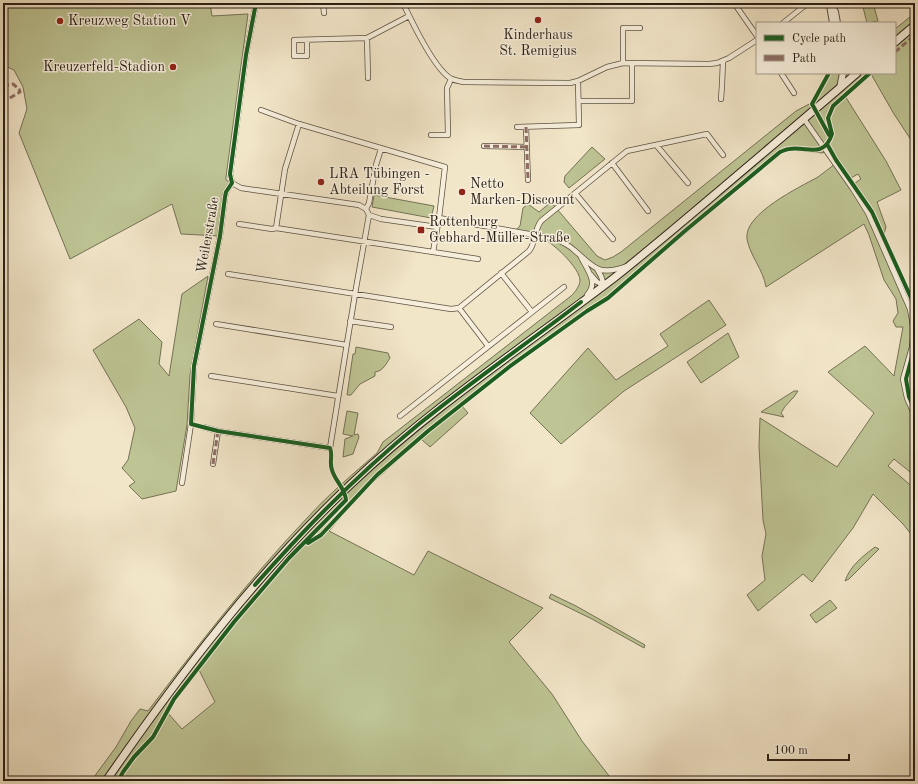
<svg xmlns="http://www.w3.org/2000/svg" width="918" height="784" viewBox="0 0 918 784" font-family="'Old Standard TT',serif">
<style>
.green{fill:#bec494;stroke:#747255;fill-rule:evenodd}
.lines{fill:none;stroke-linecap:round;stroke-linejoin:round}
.minor-casing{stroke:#5c5143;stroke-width:6}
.tertiary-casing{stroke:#5c5143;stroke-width:8}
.secondary-casing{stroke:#2a1f16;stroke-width:9}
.minor{stroke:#f7efdc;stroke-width:4.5}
.tertiary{stroke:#f7efdc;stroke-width:6}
.secondary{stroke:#f7efdc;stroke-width:7}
.quiet{stroke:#8d6e63;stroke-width:3;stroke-dasharray:6 3;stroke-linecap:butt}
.cycleway-casing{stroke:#f7efdc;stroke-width:6}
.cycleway{stroke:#1b5e20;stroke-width:4}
.poi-dot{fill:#8f2418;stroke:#f7efdc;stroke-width:1.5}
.labels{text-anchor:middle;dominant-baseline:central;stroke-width:3;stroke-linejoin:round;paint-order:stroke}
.poi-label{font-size:14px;fill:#2a1f16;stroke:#f7efdc;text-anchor:start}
.street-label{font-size:14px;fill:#2a1f16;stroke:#f7efdc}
</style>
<rect width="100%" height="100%" fill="#f2e6c9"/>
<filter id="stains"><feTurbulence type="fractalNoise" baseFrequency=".005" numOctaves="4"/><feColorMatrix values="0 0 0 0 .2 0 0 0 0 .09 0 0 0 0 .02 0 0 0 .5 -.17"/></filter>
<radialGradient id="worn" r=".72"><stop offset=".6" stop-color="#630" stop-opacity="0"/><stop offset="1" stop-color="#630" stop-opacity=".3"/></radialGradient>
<path class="green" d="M3,3H123V6L166,3H210L212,16L248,14L226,177V180L232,183L226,192L220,236L181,234L172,204L70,259L19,133L27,109L23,87L14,70L5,66L3,67Z
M862,3H873L878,21L867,23Z
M915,13V146L894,114L871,74L845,96L886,161L901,190L877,202L886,227L884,234L873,212L855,183L861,179L858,174L851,178L830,146L823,153L790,150L781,153L673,244L609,300L580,318L461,405L468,413L430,447L421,439L379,477L360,495L329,531L414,575L428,551L543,608L509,642L552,694L582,741L613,781H91L116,747L131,721L140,709L148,711C198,645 251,577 308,517C329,494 353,474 377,453L383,442L571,296C575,292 580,286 580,280C579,268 557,247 547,241C541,238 515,238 507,238L520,226L523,208L528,204L539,212L551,202L597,256L605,260L613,257L621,252L796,111L815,101L831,73H895V29ZM198,668L215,702L182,729L167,712L174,699Z
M592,147L605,159L569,188L564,182L565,176Z
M835,164L868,213L899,283L913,299H915V476L894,459L888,466L915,489V539L903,524L873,494L853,528L812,582L803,574L758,611L747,595L765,580L762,556L766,534L763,520L759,446L760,418L837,467L874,413L828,372L865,346L894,376L903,327H896L893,321L898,313L896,299L884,280L869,235L864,224L766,287C763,269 750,256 747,239C743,214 800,187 818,177C824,173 829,168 835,164Z
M374,195L434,206L431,218L372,207Z
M208,276L190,375L187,425L176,491L142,499L129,486L135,482L122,468L128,460L135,428L126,407L93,350L139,319L162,342L159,364L169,376L182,294Z
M709,300L726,325L624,391L561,444L530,413L588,348L616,380L668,346L660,334Z
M728,333L739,357L701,383L687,362Z
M356,347L388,353L390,358C386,364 383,371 375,372V376L360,384L351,395H347L353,354H355Z
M794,391H798C793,400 785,404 781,413L784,417L761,412Z
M347,411L358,413L354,435L358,434L359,437L353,454L343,457L345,439L353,436L343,434Z
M875,547L879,549L849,579L845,581C850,566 863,556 875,547Z
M551,594L576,606L645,645L644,648L592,619L549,598Z
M830,600L837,608L816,623L810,615Z"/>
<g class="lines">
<defs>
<path id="minor" d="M323,3L324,13
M403,3C411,20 436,72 452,79C456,81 460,81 464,82L570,83L578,81L607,67L623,63L709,64L717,63L729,58L757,40
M734,3L757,36
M783,23L808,3
M367,38L368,78
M307,40V56H294V40L367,38L409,16
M623,63V28H640
M781,73L794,93
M721,99L722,85L723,61
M579,101H632V63
M804,119L853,189L868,213L910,309L914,331L912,347L903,379L907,398L915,416
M517,127L579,125L578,81
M526,127L528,180
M431,135H448L447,88L451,79
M484,146L526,147
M657,146L688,183
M612,163L648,211
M575,193L613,239
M366,209L369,203L376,165L381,149
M369,215L381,219L437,227
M439,218L552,238C560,241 568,244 574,250C594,267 598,277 627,266
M239,224L272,229L276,228L433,252L439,218L445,167L299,124L261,110
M276,228L285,169L299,124
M433,252L478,259
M581,257C587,270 599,282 587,295
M597,269L601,276L604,285
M501,273L532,312
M228,274L451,309L459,308
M591,275L597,282L604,285
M459,308L529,251C536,243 534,230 541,221L627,151L707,134L723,155
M459,308L488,346
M350,321L391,327
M216,324L347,345
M211,376L338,396
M400,416L564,287
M203,427L218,431L330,448L355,294L369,215L366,209L359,205L241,188L232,183
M213,464L218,431
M182,483L191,424L194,366L220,236L225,197L226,192L232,183L230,174L246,55L256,3"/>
<path id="tertiary" d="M830,3L835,12L837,23
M830,5L833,23
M840,88L843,73"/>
<path id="secondary" d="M895,42L915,25
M106,781C179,675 258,572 351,484C432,407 525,346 614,278C648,251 681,223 714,195C762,154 810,114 857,73"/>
</defs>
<use href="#minor" class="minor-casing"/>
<use href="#tertiary" class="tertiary-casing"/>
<use href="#secondary" class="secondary-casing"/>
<use href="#minor" class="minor"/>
<use href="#tertiary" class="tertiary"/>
<use href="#secondary" class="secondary"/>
<path class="quiet" d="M830,3H831
M895,52L915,35
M3,86L13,84L19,89L20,92L3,102
M526,127L528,180
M484,146L526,147
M3,277L4,292L3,312
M213,464L218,431"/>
<defs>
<path id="cycleway" d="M829,135L812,104L829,73
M827,144L836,160L872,212L912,300L915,312
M915,345L906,379L909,397L915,410
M308,543L321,535L377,475L428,431L509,367L587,311L608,298L686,230L780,152C783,151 786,149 789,149C807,146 824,159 832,134L828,118L833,106L870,73
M255,585C306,527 359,473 419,424C472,381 528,343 581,302
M118,781L123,772L134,757L153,737L174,699L234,622L289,558L346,500C345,488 335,481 332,470C329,463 333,455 330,448L218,431L191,424L194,366L220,236L225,197L226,192L232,183L230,174L246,55L256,3"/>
</defs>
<use href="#cycleway" class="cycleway-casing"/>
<use href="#cycleway" class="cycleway"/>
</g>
<g class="poi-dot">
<circle cx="538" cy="20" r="4"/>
<circle cx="60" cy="21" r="4"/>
<circle cx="173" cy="67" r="4"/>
<circle cx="321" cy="182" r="4"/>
<circle cx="462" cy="192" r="4"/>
<rect x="417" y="226" width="8" height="8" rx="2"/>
</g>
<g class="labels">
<g class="poi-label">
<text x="68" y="21">Kreuzweg Station V</text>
<text x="538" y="35" text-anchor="middle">Kinderhaus<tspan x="538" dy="16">St. Remigius</tspan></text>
<text x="165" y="67" text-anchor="end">Kreuzerfeld-Stadion</text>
<text x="329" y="174">LRA Tübingen -<tspan x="329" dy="16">Abteilung Forst</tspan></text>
<text x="470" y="184">Netto<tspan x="470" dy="16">Marken-Discount</tspan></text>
<text x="429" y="222">Rottenburg<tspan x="429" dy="16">Gebhard-Müller-Straße</tspan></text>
</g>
<g class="street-label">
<text transform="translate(208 235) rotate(-80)">Weilerstraße</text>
</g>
</g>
<rect width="918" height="784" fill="none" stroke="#f2e6c9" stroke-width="16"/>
<rect x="4" y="4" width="910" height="776" fill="none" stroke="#2a1f16" stroke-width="2"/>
<rect x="8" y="8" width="902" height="768" fill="none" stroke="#2a1f16"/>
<rect x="756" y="22" width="140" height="52" fill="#f7efdc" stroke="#a59c8d"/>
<rect x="764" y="35" width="20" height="6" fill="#1b5e20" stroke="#a59c8d"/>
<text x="792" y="42" font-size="12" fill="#2a1f16">Cycle path</text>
<rect x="764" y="55" width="20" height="6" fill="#8d6e63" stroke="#a59c8d"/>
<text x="792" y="62" font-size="12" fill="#2a1f16">Path</text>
<path d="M768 754v6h81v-6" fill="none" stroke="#2a1f16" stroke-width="2"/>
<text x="774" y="754" font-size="12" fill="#2a1f16" stroke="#f7efdc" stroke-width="3" paint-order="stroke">100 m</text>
<rect width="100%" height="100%" filter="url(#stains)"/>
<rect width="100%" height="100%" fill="url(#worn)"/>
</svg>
